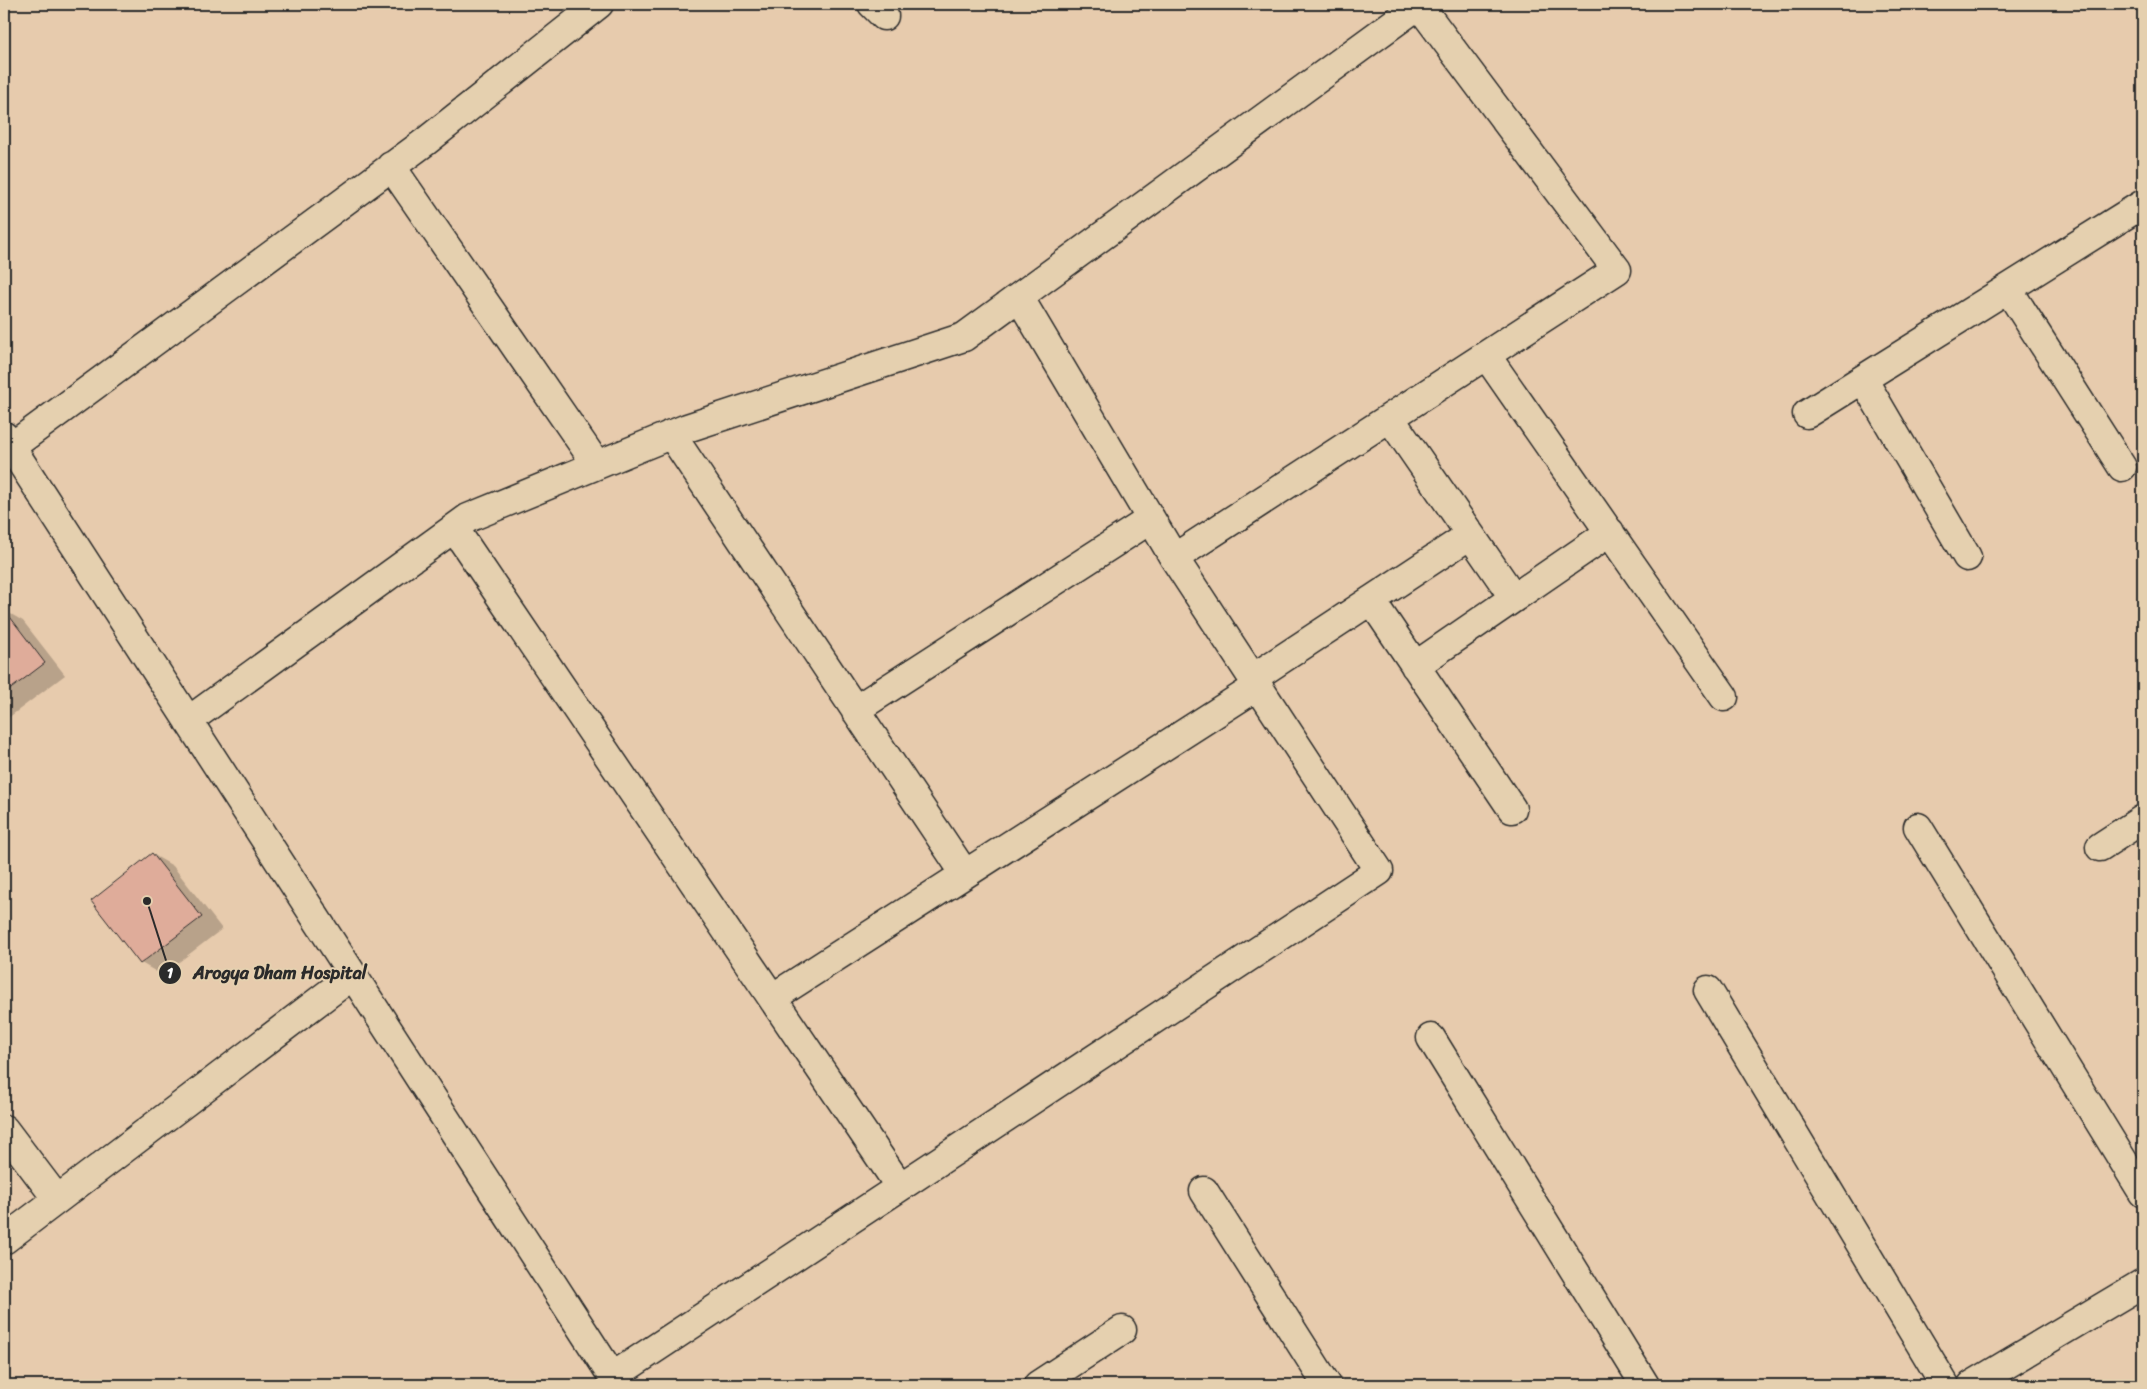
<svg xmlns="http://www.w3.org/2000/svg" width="2147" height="1389" viewBox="0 0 2147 1389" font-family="Sriracha,sans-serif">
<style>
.shadow{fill:#0003}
.building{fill:#dfac9a;stroke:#2b2b2b}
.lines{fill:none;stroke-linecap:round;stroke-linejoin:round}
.minor-casing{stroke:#2b2b2b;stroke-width:31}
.minor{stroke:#e5d0af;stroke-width:28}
.leader{fill:none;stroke:#2b2b2b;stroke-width:2}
.callout-dot{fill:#2b2b2b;stroke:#e5d0af;stroke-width:2}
.mark-label{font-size:15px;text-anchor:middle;font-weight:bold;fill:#fff}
.callout-label{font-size:18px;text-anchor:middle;font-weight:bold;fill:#2b2b2b;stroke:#e5d0af;stroke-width:4;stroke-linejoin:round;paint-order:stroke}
</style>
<rect width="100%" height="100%" fill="#e7cbad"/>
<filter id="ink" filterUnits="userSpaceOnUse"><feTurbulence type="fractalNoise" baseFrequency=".02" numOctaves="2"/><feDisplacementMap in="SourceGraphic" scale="10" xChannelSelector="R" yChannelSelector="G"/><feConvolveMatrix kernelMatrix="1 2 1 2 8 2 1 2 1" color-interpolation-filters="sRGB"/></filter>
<g filter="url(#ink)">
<path class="shadow" d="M4,610L23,621L65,675L4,721Z
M152,854L173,866L222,929L162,975L141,963L93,901Z"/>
<path class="building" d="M4,609L45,663L4,694Z
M152,853L202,917L140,964L91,901Z"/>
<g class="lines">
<defs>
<path id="minor" d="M872,4L884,16
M391,166L597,465
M2008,289L2122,467
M1486,355L1724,697
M1863,379L1967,557
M1807,414L2143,204
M1390,418L1514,598
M671,434L965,874
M4,436L618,1385
M11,447L425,142L599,4
M454,528L900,1187
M1174,558L1617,270L1419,5
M1371,600L1512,809
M1415,666L1610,532
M1253,678L1470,535
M855,710L1151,519
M188,721L468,518L687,428L964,337L1420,4
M1918,827L2143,1193
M2100,847L2143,819
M1708,990L1945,1385
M772,998L1258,686
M1431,1038L1645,1385
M4,1129L57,1199
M1204,1191L1327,1385
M4,1240L353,975
M612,1377L1379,871L1174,558L1019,297
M1038,1385L1122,1330
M1972,1385L2143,1283"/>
</defs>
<use href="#minor" class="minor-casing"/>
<use href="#minor" class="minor"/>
</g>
</g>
<path class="leader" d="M147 901L170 973"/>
<g class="callout-dot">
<circle cx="147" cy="901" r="5"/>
<circle cx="170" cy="973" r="12"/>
</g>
<g class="mark-label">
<text x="170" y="978">1</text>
</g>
<g class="callout-label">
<text x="280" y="979">Arogya Dham Hospital</text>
</g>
<rect width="2147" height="1389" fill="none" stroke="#e5d0af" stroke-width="20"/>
<rect x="10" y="10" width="2127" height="1369" fill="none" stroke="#2b2b2b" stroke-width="2" filter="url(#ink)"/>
</svg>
